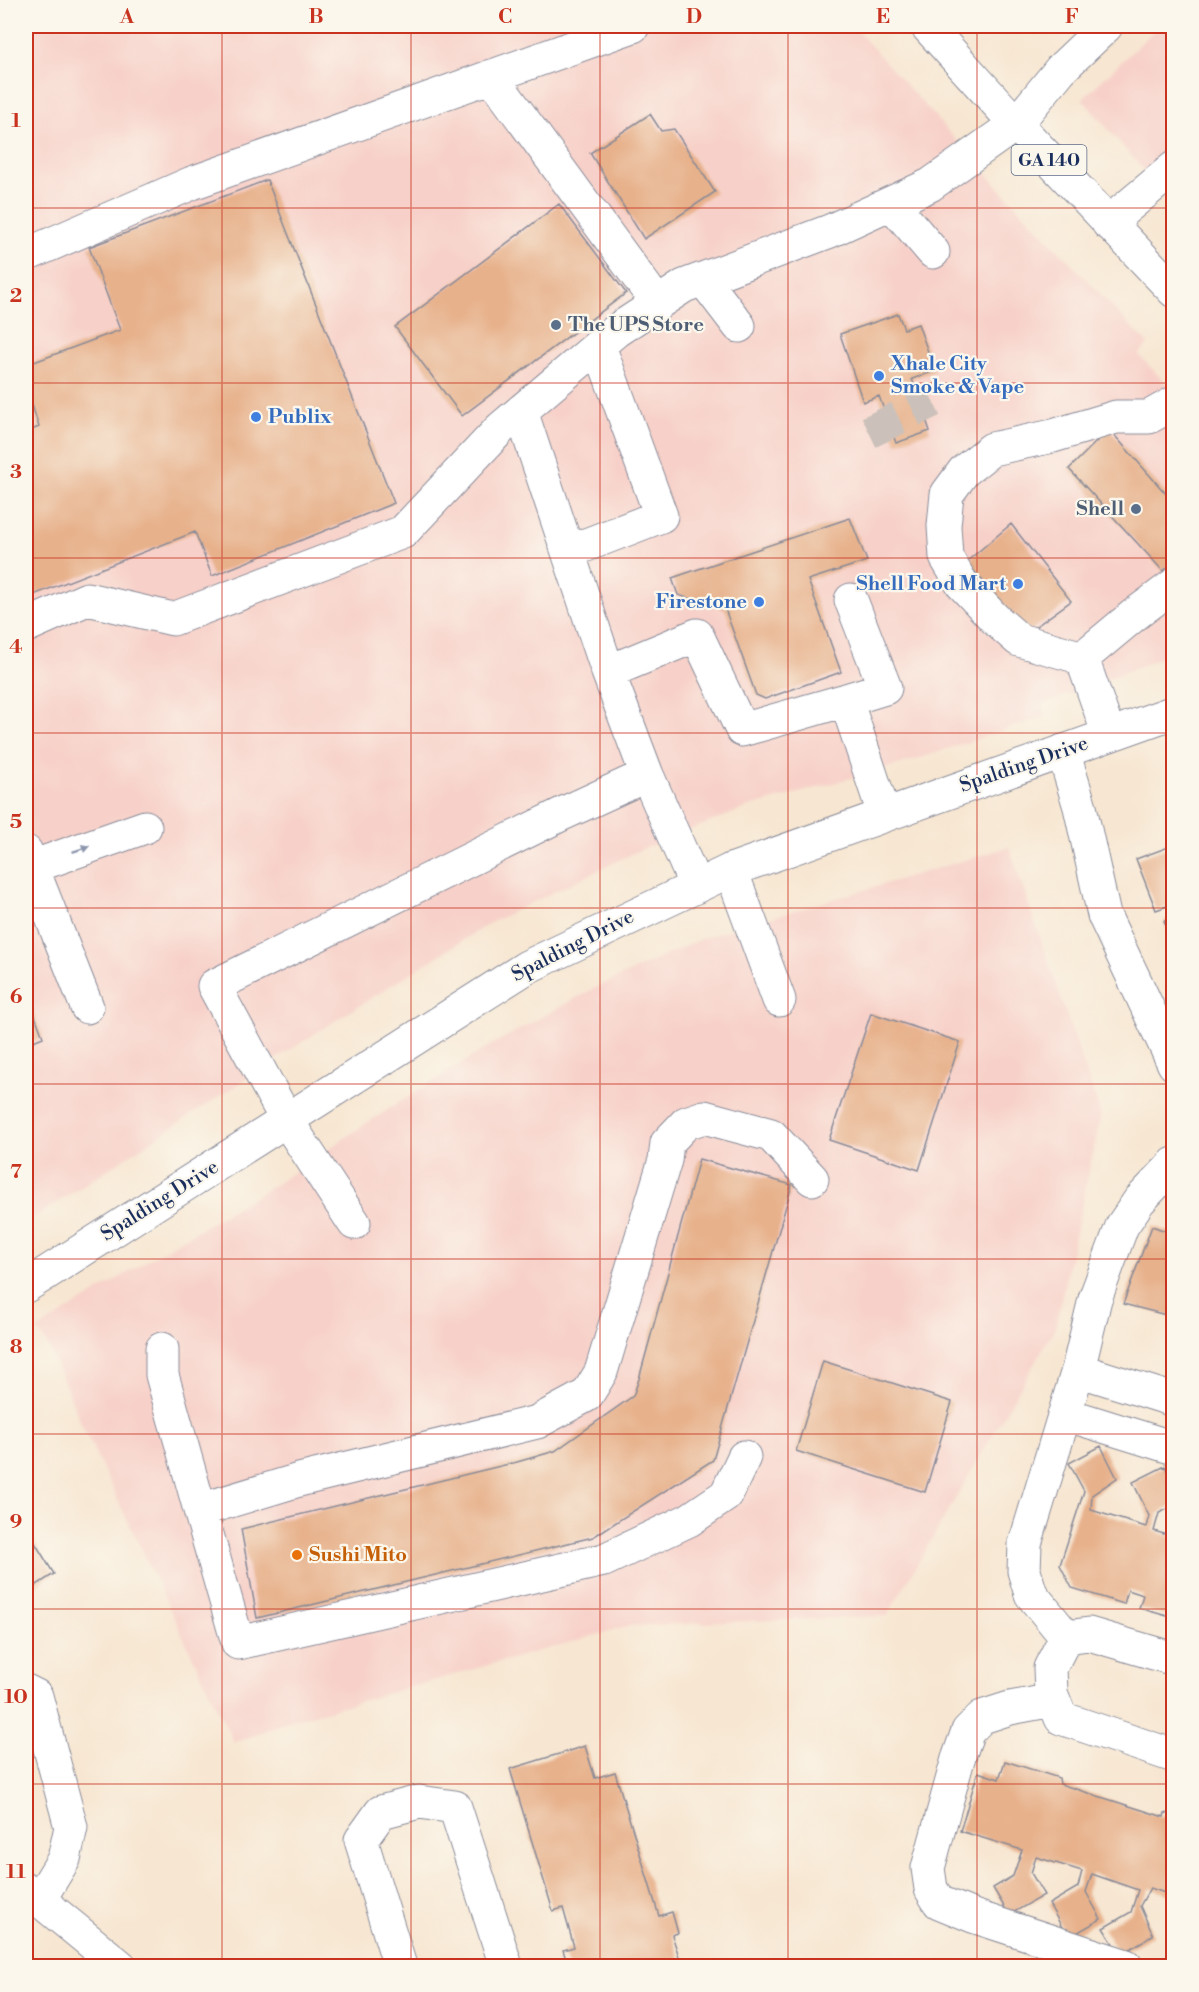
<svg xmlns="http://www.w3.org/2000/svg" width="1199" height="1992" viewBox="0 0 1199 1992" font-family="'Libre Bodoni',serif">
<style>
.built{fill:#f7d1c9}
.building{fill:#e7b18b}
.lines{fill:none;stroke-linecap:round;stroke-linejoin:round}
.minor-tunnel{stroke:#cbc1ba;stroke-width:33;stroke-dasharray:33 16;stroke-linecap:butt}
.minor-casing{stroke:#898a98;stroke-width:35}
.major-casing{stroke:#898a98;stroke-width:35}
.minor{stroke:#fff;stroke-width:33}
.major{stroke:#fff;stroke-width:33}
.oneway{fill:#8d97ae}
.grid{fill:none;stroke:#c8321e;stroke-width:1.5;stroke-opacity:0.55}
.service-dot{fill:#5c6f8a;stroke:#fbf7ec;stroke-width:2}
.shop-dot{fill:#3f7fe0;stroke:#fbf7ec;stroke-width:2}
.food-dot{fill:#e8710a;stroke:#fbf7ec;stroke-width:2}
.labels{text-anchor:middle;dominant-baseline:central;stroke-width:4.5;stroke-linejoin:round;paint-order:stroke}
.shield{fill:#fbf7ec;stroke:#5e6b89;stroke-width:1.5}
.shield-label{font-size:18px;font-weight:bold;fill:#1b2f5e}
.service-label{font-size:20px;font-weight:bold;fill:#4e5e75;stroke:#fbf7ec;text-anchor:start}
.shop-label{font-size:20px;font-weight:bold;fill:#366cbe;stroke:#fbf7ec;text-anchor:start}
.street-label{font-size:20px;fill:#1b2f5e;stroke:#fbf7ec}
.food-label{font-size:20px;font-weight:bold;fill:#c56008;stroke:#fbf7ec;text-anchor:start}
.neatline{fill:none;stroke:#c8321e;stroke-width:2}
.grid-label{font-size:20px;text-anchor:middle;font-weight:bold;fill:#c8321e}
</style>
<rect width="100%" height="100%" fill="#fbf7ec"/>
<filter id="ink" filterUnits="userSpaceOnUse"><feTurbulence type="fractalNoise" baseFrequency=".0167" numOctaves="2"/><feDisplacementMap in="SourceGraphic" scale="12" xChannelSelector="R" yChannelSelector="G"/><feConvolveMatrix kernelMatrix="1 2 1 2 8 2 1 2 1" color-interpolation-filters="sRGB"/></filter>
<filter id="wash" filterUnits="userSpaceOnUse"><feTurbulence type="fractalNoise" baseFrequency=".008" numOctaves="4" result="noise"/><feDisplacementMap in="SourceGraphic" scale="24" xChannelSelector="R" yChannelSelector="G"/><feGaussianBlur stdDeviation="1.35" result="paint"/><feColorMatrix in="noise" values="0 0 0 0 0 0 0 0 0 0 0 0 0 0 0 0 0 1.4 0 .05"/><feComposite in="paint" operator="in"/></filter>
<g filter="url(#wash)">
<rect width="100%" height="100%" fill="#f7e6d1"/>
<path class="built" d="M26,26H519L523,28L532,26H853L1005,194L1148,344L1139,355L1173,391V653L1042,705L1045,716L918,759L746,808L642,849L490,923L313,1035L26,1223Z
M1159,26H1173V204L1082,99Z
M1009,847L1101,1115L1055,1328L887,1616L628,1626L286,1722L234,1743L81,1423L49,1347L37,1330L148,1260L279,1182L370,1121L488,1047L589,991L703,938Z"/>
<g id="blocks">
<path class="building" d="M650,114L661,131L674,129L715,192L644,239L590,153Z
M267,180L394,503L212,576L195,532L26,598V432L39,427L26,386V365L120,330L89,247Z
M559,204L626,293L462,416L395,327Z
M898,314L904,329L918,324L935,371L912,379L930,431L896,443L879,396L863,402L840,334Z
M1109,429L1174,503V562L1163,571L1069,469Z
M850,518L867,561L808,580L841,672L765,699L756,695L725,609L678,595L672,578Z
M1011,524L1071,601L1028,632L966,562Z
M1174,845V914H1173L1170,905L1156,910L1136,859Z
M1174,918V947H1173L1164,921Z
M26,992L43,1037L26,1044Z
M871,1013L960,1042L919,1170L829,1140Z
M699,1159L792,1185L713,1460L593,1537L257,1618L241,1529L517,1462L555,1451L633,1396L639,1379Z
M1152,1226L1174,1234V1317L1123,1304Z
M823,1361L952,1402L925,1492L796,1451Z
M1101,1446L1117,1478L1092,1495L1091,1510L1146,1527L1149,1516L1133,1482L1165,1466L1174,1483V1506L1159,1513L1154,1531L1174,1537V1618L1139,1608L1143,1595L1128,1590L1124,1604L1072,1588L1060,1565L1084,1491L1069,1463Z
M26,1528L54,1574L26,1592Z
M585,1746L595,1778L615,1772L659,1916L672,1912L678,1933L672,1935L682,1966H568L563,1950L574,1947L563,1908L553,1911L510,1769Z
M1005,1761L1059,1778L1060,1784L1164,1817L1165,1813L1174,1815V1896L1150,1888L1140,1906L1153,1935L1120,1955L1103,1928L1131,1912L1138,1890L1092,1874L1086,1892L1101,1919L1068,1938L1049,1904L1078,1887L1082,1871L1036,1857L1031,1873L1044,1895L1009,1915L993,1888L1013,1876L1022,1850L960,1831L978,1772L999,1779Z"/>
</g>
</g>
<g filter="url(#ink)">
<use href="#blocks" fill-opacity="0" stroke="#898a98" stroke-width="1.5"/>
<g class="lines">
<path class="minor-tunnel" d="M869,432L933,401"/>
<defs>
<path id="minor" d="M491,76L658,304
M891,203L933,252
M1108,223L1174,168
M26,255L192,183L633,26
M703,279L739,326
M521,411L608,672L647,775
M568,552L661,516L599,346
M26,626L87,599L173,619L403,532L501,428L617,330L684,286L830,231L930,185L1016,124L1061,69L1106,26
M1080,660L1134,615L1174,585
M608,672L697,635L742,730L846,700L884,814
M846,700L885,688L851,600
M1109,735L1084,664L1076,656L1019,640L995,619L962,584L946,557L944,526L947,494L964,471L992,449L1053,436L1116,417H1149L1174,403
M1063,751L1080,807L1104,915L1174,1064
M26,852L87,1007
M26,869L145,827
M731,870L779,1000
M354,1223L287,1121L214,986L562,814L647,775L696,886
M162,1349V1375L200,1510L299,1480L537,1422L587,1395L601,1372L665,1160L667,1143L686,1123L704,1117L771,1135L812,1179
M1078,1370L1174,1400
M1065,1414L1174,1448
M200,1510L238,1643L604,1560L689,1520L726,1495L744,1457
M1066,1637L1031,1594L1024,1571L1025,1544L1078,1370L1095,1299L1122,1226L1139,1201L1174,1164
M1174,1659L1089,1634L1066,1637L1050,1668L1051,1693L1061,1718L1174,1756
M26,1691L36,1696L71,1827L64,1859L39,1900
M1053,1700L1010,1708L982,1717L968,1731L958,1759L928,1868L931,1889L939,1902L973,1916L1126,1966
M26,1889L120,1966
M400,1966L361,1840L381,1812L419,1802L455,1807L506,1966"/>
<path id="major" d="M927,26L1016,124L1174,291
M26,1286L527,967L731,870L1174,712"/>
</defs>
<use href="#minor" class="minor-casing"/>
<use href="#major" class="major-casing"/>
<use href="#minor" class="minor"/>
<use href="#major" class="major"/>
</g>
<defs><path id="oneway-solid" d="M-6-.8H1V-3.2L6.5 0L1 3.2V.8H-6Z" transform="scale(1.5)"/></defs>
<use class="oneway" href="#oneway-solid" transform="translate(81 849) rotate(-19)"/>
</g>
<path class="grid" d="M222,26V1966M411,26V1966M600,26V1966M788,26V1966M977,26V1966M26,208H1174M26,383H1174M26,558H1174M26,733H1174M26,908H1174M26,1084H1174M26,1259H1174M26,1434H1174M26,1609H1174M26,1784H1174"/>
<g class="service-dot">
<circle cx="556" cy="325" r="6"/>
<circle cx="1136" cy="509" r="6"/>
</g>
<g class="shop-dot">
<circle cx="879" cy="376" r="6"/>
<circle cx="256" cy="417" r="6"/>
<circle cx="1018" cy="584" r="6"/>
<circle cx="759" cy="602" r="6"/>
</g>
<circle class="food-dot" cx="297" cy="1555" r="6"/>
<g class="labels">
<rect class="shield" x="1011.5" y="145" width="75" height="30" rx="4.5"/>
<g class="shield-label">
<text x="1049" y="160">GA 140</text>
</g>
<g class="service-label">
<text x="568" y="325">The UPS Store</text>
<text x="1124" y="509" text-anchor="end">Shell</text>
</g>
<g class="shop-label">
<text x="891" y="364">Xhale City<tspan x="891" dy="23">Smoke &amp; Vape</tspan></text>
<text x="268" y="417">Publix</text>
<text x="1006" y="584" text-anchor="end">Shell Food Mart</text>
<text x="747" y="602" text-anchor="end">Firestone</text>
</g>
<g class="street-label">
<text transform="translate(1024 765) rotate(-19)">Spalding Drive</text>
<text transform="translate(573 946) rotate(-27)">Spalding Drive</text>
<text transform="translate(160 1201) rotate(-32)">Spalding Drive</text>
</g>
<g class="food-label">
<text x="309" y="1555">Sushi Mito</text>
</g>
</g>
<rect width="1199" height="1992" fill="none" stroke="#fbf7ec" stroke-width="66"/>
<rect x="33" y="33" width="1133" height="1926" class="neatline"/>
<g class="grid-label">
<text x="127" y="23">A</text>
<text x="316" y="23">B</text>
<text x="505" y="23">C</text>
<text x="694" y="23">D</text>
<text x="883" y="23">E</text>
<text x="1072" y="23">F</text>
<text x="16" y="127">1</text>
<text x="16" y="302">2</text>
<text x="16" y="478">3</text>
<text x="16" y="653">4</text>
<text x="16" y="828">5</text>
<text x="16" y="1003">6</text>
<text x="16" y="1178">7</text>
<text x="16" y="1353">8</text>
<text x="16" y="1528">9</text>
<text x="16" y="1703">10</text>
<text x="16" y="1878">11</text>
</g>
</svg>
